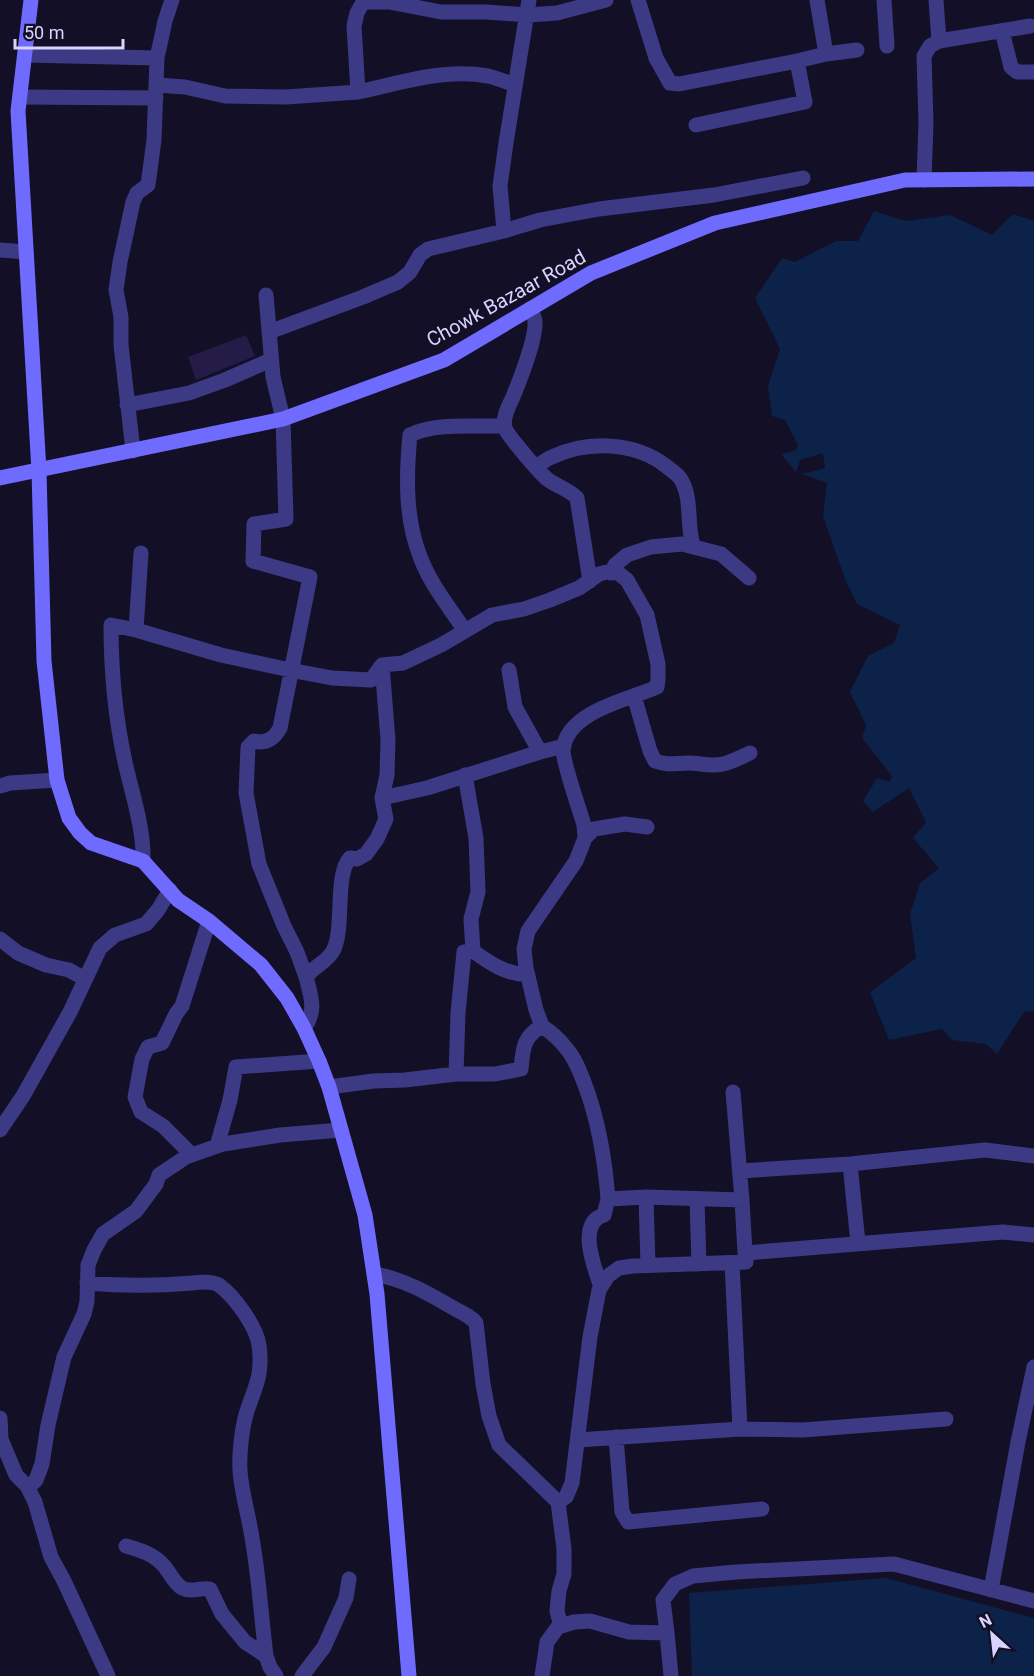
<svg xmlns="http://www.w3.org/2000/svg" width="1034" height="1676" viewBox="0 0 1034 1676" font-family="Roboto,sans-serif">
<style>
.water{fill:#0c2248}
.building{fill:#241b47}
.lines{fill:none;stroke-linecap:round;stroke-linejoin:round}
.street{stroke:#3d3a85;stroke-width:15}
.secondary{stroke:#6f6bff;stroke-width:15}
.labels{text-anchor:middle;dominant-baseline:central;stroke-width:5;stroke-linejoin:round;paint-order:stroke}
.street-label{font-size:20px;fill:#d9d4ff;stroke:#130f26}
</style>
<rect width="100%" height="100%" fill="#130f26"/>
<path class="water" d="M874,211L906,221L950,215L992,235L1013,214L1034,221V1011L1024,1012L997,1054L986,1044L952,1040L942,1029L889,1040L870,992L916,958L910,914L920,883L939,868L913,838L926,822L909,788L873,812L863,801L877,778L890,782L892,776L862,738L866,725L850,692L868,656L894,643L900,625L857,604L845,579L823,516L827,483L802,474L825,468L823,453L800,460L796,472L781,454L795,451L798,445L785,420L772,416L768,386L780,349L755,298L782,258L795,262L836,241H858Z
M886,1578L1034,1618V1676H692L689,1593Z"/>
<path class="building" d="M246,335L255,356L196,380L188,357Z"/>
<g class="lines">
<path class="street" d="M363,0V2H389L441,12H486L528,15L557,13L606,0
M638,0L656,58L670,83L679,84L797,61
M817,0L826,54L857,50
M884,0L887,46
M936,0L939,41
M363,2L357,13L354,26L358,92C401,83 443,68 488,76C497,78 506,82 515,85
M1002,31L1011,67L1017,72H1034
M25,55L157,58
M157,85L185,87L225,96L286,97L358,92
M20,97L156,98
M696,125L805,102L797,61L826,54
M924,180L926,123L924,56L930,46L939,41L1030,26
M504,231L500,186L506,143L529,0
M0,250L26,252
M266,295L273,377L283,419L286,519L254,524L253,561L310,577L280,728C274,739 266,744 254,741L248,747L246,793L259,864L284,926L297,952L306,977
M530,309C532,313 535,317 535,322C536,340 520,379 513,397C509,405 502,418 505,428C507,435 539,472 546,478C555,486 569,489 577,498L590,581
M269,332L363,297L398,282L410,272L420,255L428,249L504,231L540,220L599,209L714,195L803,178
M127,405L189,393L225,380L271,360
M133,451L121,345V317L116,290L120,262L133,202L137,193L148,185L154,140L157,58L165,21L172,0
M536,467C541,464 546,459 552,457C588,440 635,442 666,466C671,470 677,474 680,478C690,493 688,511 690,528C690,534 692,540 693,546
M141,553L136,630L111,625C111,671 115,716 125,762C132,794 144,828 143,861
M611,573L615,565L627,555L651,547L682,544L721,554L749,578
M136,630L221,655L290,670L332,678L371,680L382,665L403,663L441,645L492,615L524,609L550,600L579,588L599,574L607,572L618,573L627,580L647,615L658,664V679L657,687C628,700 568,711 563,749C562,760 580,811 584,825L585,838
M465,631C450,608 431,585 421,559C405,520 406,476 410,435C436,422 476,427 504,426
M509,670L515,707L540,752L564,746
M634,696L650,751L655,761C669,766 675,763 689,763C700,763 711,767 723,764C732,762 741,757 750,753
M0,786L10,783L57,780
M382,798L427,788L540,752
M0,939L18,953L46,965L69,970L85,979
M473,951C491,964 506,974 528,975
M542,1026C551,1032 559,1039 566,1048C575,1058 580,1072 585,1085C599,1122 605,1160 608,1199L646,1197L742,1200L745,1253L1003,1232L1034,1235
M304,1028C317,1011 311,996 306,977C313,967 327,962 333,951C345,929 334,875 350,858L357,859L366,854L377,839L386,819L382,798L387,775L388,740L382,665
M456,1074L458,1013L464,952L473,951L471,919L478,892L476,838L465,775
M329,1087L374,1081L405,1080L456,1074H495L521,1069C523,1048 523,1037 542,1026L536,1010L526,968L524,949L528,931L576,861L585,838L594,829L625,824L647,827
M733,1092L742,1200
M0,1130L23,1096L70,1012L100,948L115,935L146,924L158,910L170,890
M217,1146L230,1100L236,1067L319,1061
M192,1155L163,1126L141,1112L135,1097L142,1059L148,1047L162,1043L176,1014L182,1006L209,921
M850,1164L858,1243
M740,1171L850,1164L985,1150L1034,1156
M646,1197L648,1265
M697,1200L699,1264
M732,1263L740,1429L803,1430L946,1419
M374,1274C405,1279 431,1295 457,1310C465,1314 470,1316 476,1323L483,1384L489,1416L499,1445L558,1502L564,1549V1574L559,1591L557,1611L561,1626
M87,1283C122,1286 157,1286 192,1283C200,1282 212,1281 219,1285C235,1297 256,1326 259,1345C263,1374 256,1385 247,1411C242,1427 239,1453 240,1470C241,1491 249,1516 252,1538C259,1576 261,1616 266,1656
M601,1287C595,1269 576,1223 604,1215L608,1199
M0,1418L1,1438L0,1439
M0,1437L16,1475L27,1486L35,1502L51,1557L64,1581L108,1676
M616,1437L622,1512L628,1522L762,1509
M578,1440L740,1429
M28,1488L36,1480L42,1464L48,1425L64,1357L84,1314L87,1302L88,1265L94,1250L103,1234L136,1211L156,1184L159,1175L186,1157L223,1144L280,1135L341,1130
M558,1502L566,1497L572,1483L590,1337L599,1290L608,1276L619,1268L633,1266L746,1262L745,1253
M126,1546C140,1550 154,1554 164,1566C170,1573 174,1583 182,1588C191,1593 201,1587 210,1589L222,1614L245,1642L266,1656L270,1667L276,1676
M991,1590L1018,1442L1034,1367
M667,1633L671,1676
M302,1676L324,1647L346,1598L349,1579
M542,1676L547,1642L558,1627L574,1622L590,1621L629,1632L667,1633L663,1600L675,1584L693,1576L736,1572L894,1564L1034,1601"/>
<path class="secondary" d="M31,0L18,111L39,471L44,661L57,780L69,818L80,833L91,843L143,861L178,900L209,921L261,965L287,998L304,1028L319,1061L329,1087L365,1215L377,1294L409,1676
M0,478L283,419L444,360L591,273L715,223L905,180L1034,179"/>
</g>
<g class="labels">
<g class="street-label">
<text transform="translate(506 298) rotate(-29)">Chowk Bazaar Road</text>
</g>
</g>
<g transform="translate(992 1634) rotate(333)" stroke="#130f26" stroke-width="4.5" paint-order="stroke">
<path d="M0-4.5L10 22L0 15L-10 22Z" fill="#d9d4ff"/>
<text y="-9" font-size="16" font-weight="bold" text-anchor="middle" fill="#d9d4ff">N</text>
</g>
<path d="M15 39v9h108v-9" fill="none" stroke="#d9d4ff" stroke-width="3"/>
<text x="24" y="39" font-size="18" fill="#d9d4ff" stroke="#130f26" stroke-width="4.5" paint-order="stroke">50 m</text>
</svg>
